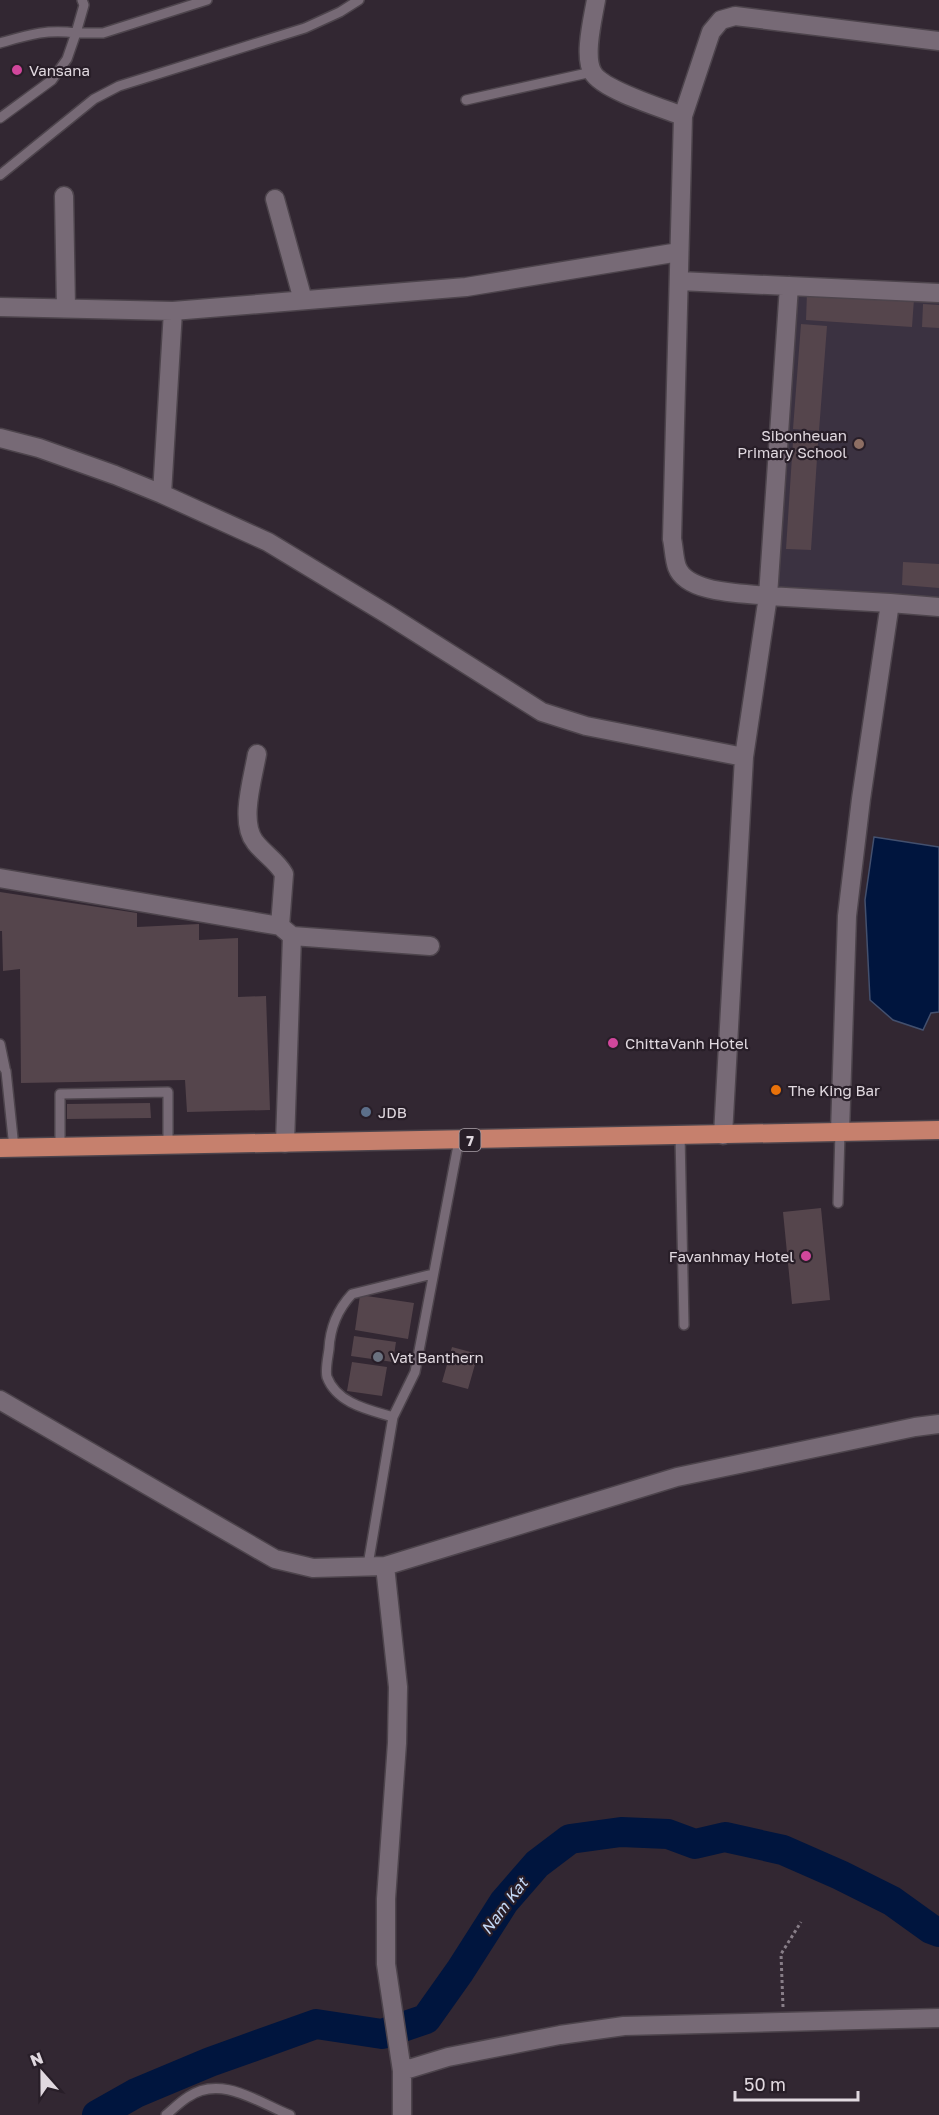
<svg xmlns="http://www.w3.org/2000/svg" width="939" height="2115" viewBox="0 0 939 2115" font-family="'Golos Text',sans-serif">
<style>
.education{fill:#3b3241}
.water{fill:#00153e;stroke:#43506e;stroke-width:1.5}
.lines{fill:none;stroke-linecap:round;stroke-linejoin:round}
.river{stroke:#00153e;stroke-width:30}
.building{fill:#55454c}
.lane-casing{stroke:#4d444c;stroke-width:12}
.street-casing{stroke:#4d444c;stroke-width:21}
.highway-casing{stroke:#4d444c;stroke-width:21}
.path{stroke:#887e88;stroke-width:3;stroke-dasharray:3 3;stroke-linecap:butt}
.lane{stroke:#776a76;stroke-width:9}
.street{stroke:#776a76;stroke-width:18}
.highway{stroke:#c6806d;stroke-width:18}
.hotel-dot{fill:#d1479c;stroke:#281e28;stroke-width:2}
.education-dot{fill:#8d6e63;stroke:#281e28;stroke-width:2}
.food-dot{fill:#e8710a;stroke:#281e28;stroke-width:2}
.service-dot{fill:#5c6f8a;stroke:#281e28;stroke-width:2}
.worship-dot{fill:#6b7280;stroke:#281e28;stroke-width:2}
.labels{text-anchor:middle;dominant-baseline:central;stroke-width:4.5;stroke-linejoin:round;paint-order:stroke}
.shield{fill:#281e28;stroke:#a9a0a8;stroke-width:1.5}
.shield-label{font-size:14px;font-weight:bold;fill:#e0d8df}
.poi-label{font-size:15px;fill:#e0d8df;stroke:#281e28;text-anchor:start}
.water-label{font-size:16px;font-style:italic;fill:#c4d8f5;stroke:#281e28}
</style>
<rect width="100%" height="100%" fill="#322732"/>
<path class="education" d="M789,286L939,293V607L768,596Z"/>
<path class="water" d="M874,837L939,847V1012L931,1013L923,1030L893,1020L870,1000L865,900Z"/>
<g class="lines">
<path class="river" d="M97,2115L136,2093L210,2062L316,2024L382,2034L426,2019L460,1971L504,1902L537,1864L570,1839L621,1832L668,1834L695,1844L725,1837L783,1850L840,1875L892,1901L931,1929L939,1932"/>
</g>
<path class="building" d="M807,292L914,299L912,327L806,320Z
M923,304L939,305V328L922,327Z
M801,324L827,326L819,431L793,429Z
M793,441L818,443L811,550L786,549Z
M903,562L939,564V588L902,585Z
M0,892L137,913V927L199,924V940L238,938V997L266,996L270,1110L187,1112L185,1080L21,1083L20,969L3,971L2,931H0Z
M150,1103L151,1118L67,1119V1104Z
M821,1208L830,1300L792,1304L783,1212Z
M360,1295L414,1303L408,1339L355,1330Z
M354,1336L396,1342L393,1362L351,1356Z
M452,1347L478,1354L468,1389L442,1382Z
M352,1362L387,1367L382,1396L347,1391Z"/>
<g class="lines">
<defs>
<path id="lane" d="M82,0L84,5L76,33H103L207,0
M0,43C28,35 46,29 76,33L67,59L52,80L0,118
M466,100L592,72
M0,175L94,99L119,86L305,28L340,12L359,0
M0,1044L5,1068
M0,1062L6,1071L14,1148
M680,1135L684,1325
M60,1147V1094L168,1092V1145
M838,1203L840,1132
M393,1417C370,1410 337,1404 327,1377C325,1370 328,1357 329,1349C330,1329 338,1309 352,1294L433,1274
M368,1565L393,1417L415,1372L459,1140
M166,2115C173,2109 180,2102 188,2097C221,2074 259,2103 290,2115"/>
<path id="street" d="M596,0C593,18 583,57 593,73C603,90 662,108 683,116
M64,196L66,308
M275,199L303,300
M679,281L939,293
M789,286L768,596L890,603L861,799L847,916L840,1132
M0,307L173,311L466,287L679,252
M0,438L39,448L115,475L162,494L268,542L387,614L542,712L586,726L744,757
M162,494L173,311
M890,603L939,607
M257,754C253,778 239,822 255,842C264,854 277,861 284,874L280,926
M0,878L280,926L292,936L285,1143
M292,936L430,946
M723,1135L744,757L768,596C744,593 687,594 677,567C674,559 674,548 672,539L683,116L711,32L721,20L735,16L939,41
M0,1400L275,1559L313,1568L385,1566L677,1477L915,1427L939,1424
M385,1566L398,1687L397,1743L386,1899V1964L402,2071
M402,2115V2071L448,2057L560,2035L624,2026L939,2018"/>
<path id="highway" d="M0,1148L939,1130"/>
</defs>
<use href="#lane" class="lane-casing"/>
<use href="#street" class="street-casing"/>
<use href="#highway" class="highway-casing"/>
<path class="path" d="M783,2007L781,1954L801,1922"/>
<use href="#lane" class="lane"/>
<use href="#street" class="street"/>
<use href="#highway" class="highway"/>
</g>
<g class="hotel-dot">
<circle cx="17" cy="70" r="6"/>
<circle cx="613" cy="1043" r="6"/>
<circle cx="806" cy="1256" r="6"/>
</g>
<circle class="education-dot" cx="859" cy="444" r="6"/>
<circle class="food-dot" cx="776" cy="1090" r="6"/>
<circle class="service-dot" cx="366" cy="1112" r="6"/>
<circle class="worship-dot" cx="378" cy="1357" r="6"/>
<g class="labels">
<rect class="shield" x="459.5" y="1129" width="21" height="22" rx="4.5"/>
<g class="shield-label">
<text x="470" y="1140">7</text>
</g>
<g class="poi-label">
<text x="29" y="70">Vansana</text>
<text x="847" y="435" text-anchor="end">Sibonheuan<tspan x="847" dy="17">Primary School</tspan></text>
<text x="625" y="1043">ChittaVanh Hotel</text>
<text x="788" y="1090">The King Bar</text>
<text x="378" y="1112">JDB</text>
<text x="794" y="1256" text-anchor="end">Favanhmay Hotel</text>
<text x="390" y="1357">Vat Banthern</text>
</g>
<g class="water-label">
<text transform="translate(504 1906) rotate(-53)">Nam Kat</text>
</g>
</g>
<g transform="translate(42 2073) rotate(339)" stroke="#281e28" stroke-width="4.5" paint-order="stroke">
<path d="M0-4.5L10 22L0 15L-10 22Z" fill="#e0d8df"/>
<text y="-9" font-size="16" font-weight="bold" text-anchor="middle" fill="#e0d8df">N</text>
</g>
<path d="M735 2091v9h123v-9" fill="none" stroke="#e0d8df" stroke-width="3"/>
<text x="744" y="2091" font-size="18" fill="#e0d8df" stroke="#281e28" stroke-width="4.5" paint-order="stroke">50 m</text>
</svg>
